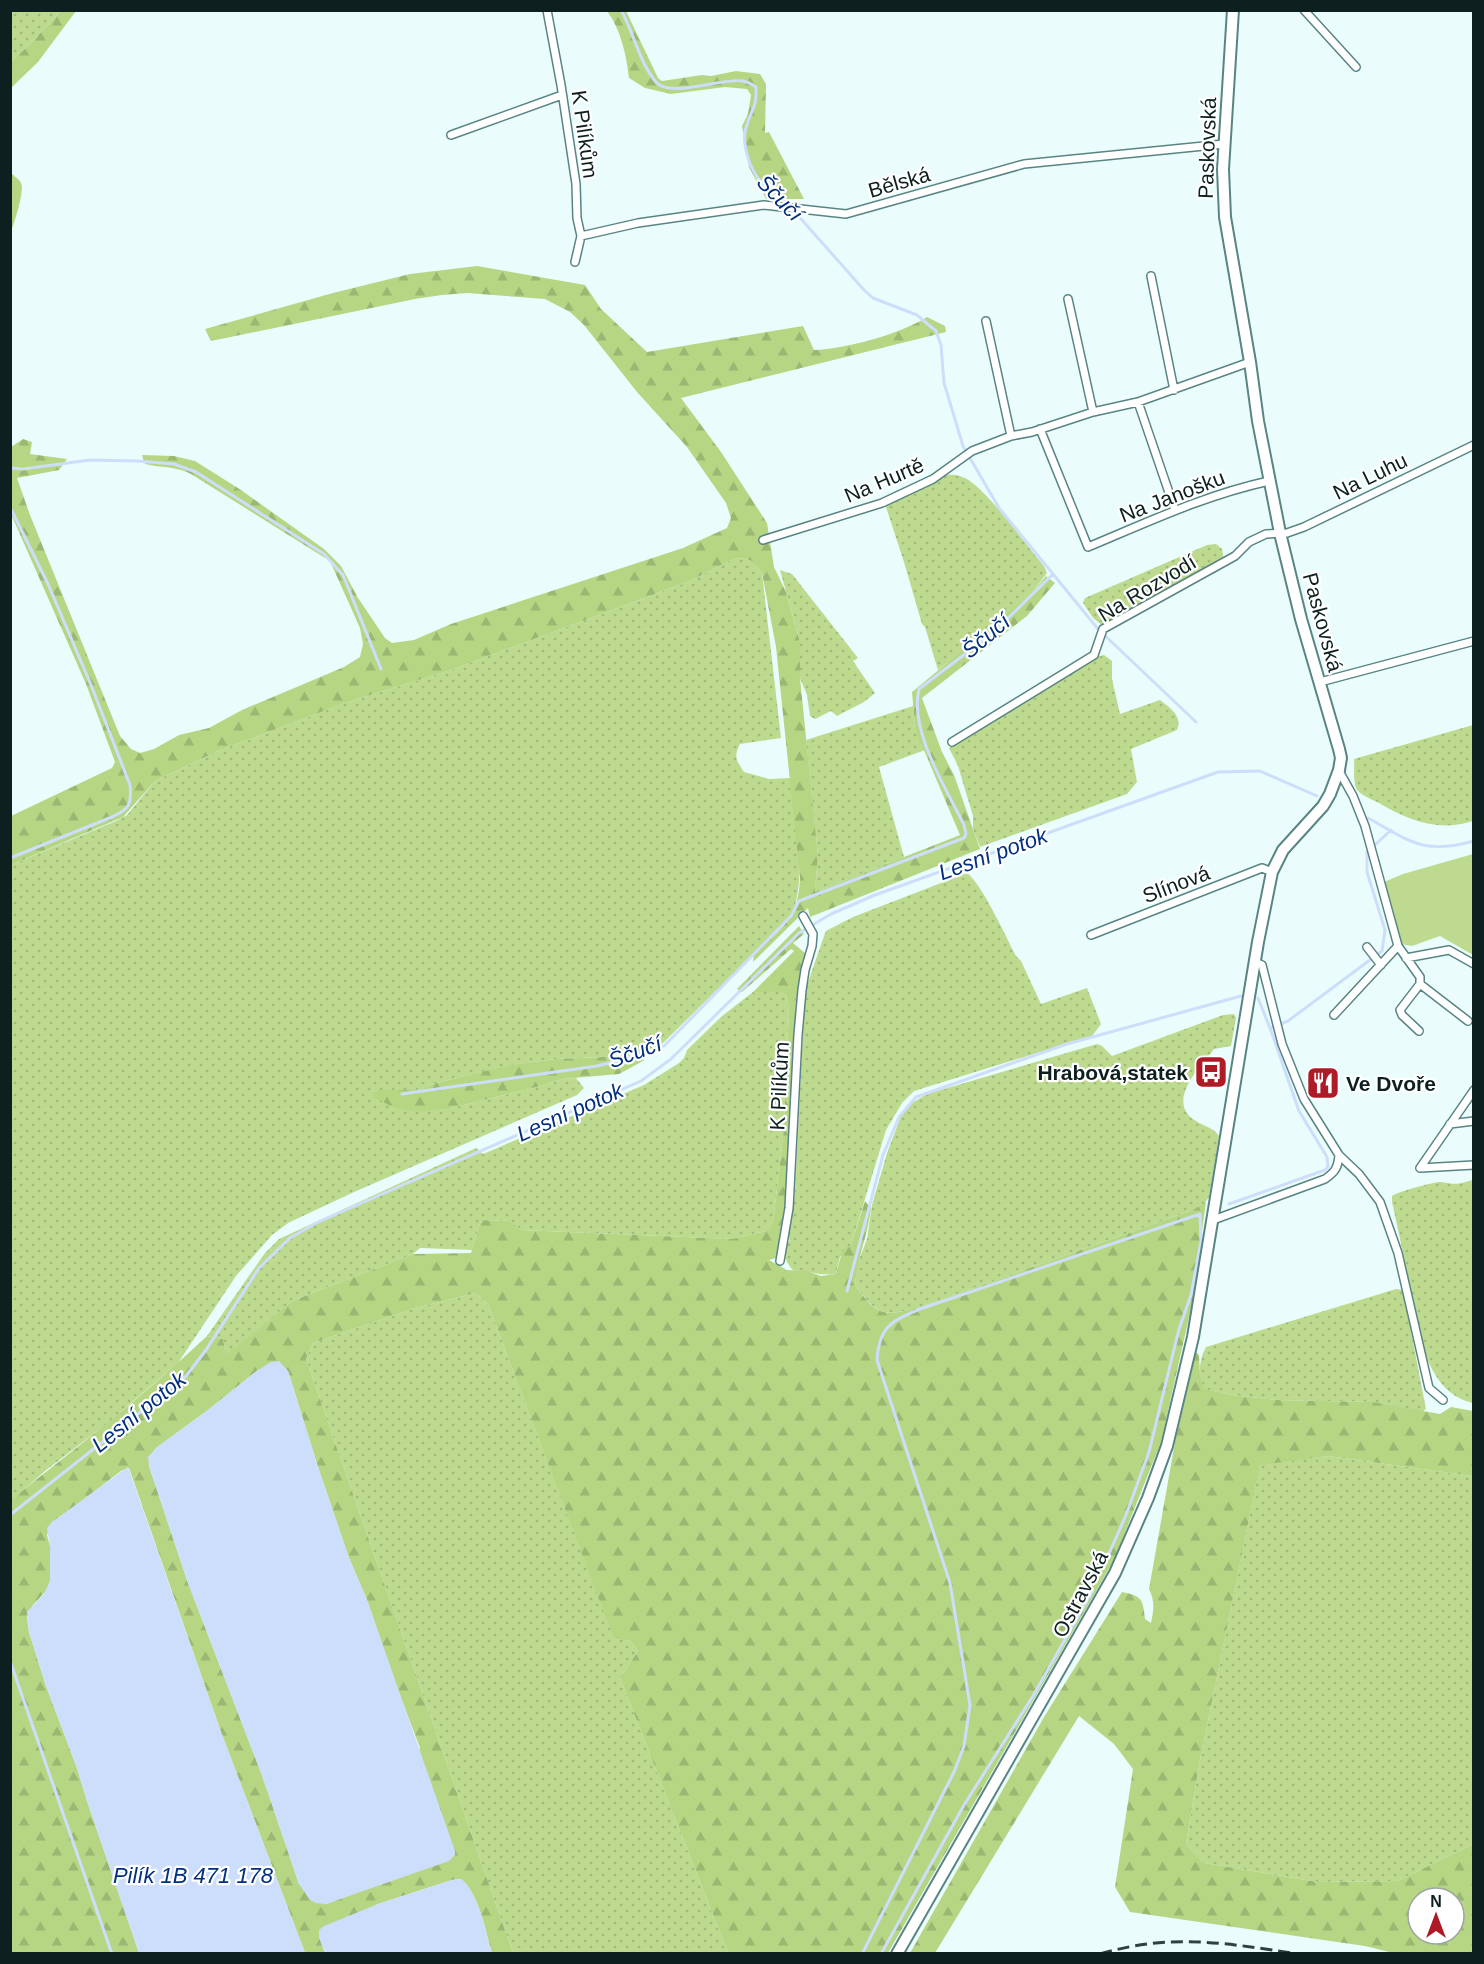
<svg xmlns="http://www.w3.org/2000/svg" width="1484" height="1964" viewBox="0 0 1484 1964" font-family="Helvetica,sans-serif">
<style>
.grass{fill:url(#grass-dots)}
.forest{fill:url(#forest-firs);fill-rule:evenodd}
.pitch{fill:#bdda8f}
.water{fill:#cddefc}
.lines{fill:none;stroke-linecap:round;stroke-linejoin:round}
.stream{stroke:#cddefc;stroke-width:3}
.street-casing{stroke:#588583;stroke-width:10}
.secondary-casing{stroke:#588583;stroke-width:14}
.street{stroke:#fff;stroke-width:7}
.secondary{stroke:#fff;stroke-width:10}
.rail{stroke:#2e4040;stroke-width:3;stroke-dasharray:12 6;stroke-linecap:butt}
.labels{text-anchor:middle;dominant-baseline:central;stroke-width:4.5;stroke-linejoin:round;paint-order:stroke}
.street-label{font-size:21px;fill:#0d1f1f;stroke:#fff}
.poi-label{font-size:21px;font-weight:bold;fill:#0d1f1f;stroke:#fff;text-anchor:end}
.water-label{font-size:22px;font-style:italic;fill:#023080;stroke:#fff}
</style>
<defs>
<pattern id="grass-dots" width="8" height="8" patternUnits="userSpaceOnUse" patternTransform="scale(1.5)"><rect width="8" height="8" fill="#bdda8f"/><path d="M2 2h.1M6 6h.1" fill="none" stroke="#a1bb7b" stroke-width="1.8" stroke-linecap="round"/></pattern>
<pattern id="forest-firs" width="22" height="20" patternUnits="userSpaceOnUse" patternTransform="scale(1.5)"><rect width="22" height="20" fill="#b6d684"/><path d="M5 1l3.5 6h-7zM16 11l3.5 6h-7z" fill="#9bb772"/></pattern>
</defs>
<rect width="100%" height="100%" fill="#eafdfc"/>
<path class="grass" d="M11,11H61L30,44L11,62Z
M946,475C953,474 959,475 965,478C987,489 1026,545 1044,566L1047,573L1032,593L993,627L938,670L925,627L922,624L904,562L885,504L914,493Z
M1216,544L1222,549L1224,560L1102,625L1093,618L1083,603L1085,598L1207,545Z
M741,558L752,561L762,573L781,738L740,744C733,757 737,761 744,772L769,779L791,778C795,821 808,877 791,917L662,1044L649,1050L627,1056L556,1059L511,1065L436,1083L417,1090H377L373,1092L451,1108L541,1086L562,1079L576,1078L584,1088L577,1095L354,1192L288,1223L272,1235L236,1276L178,1363L105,1425L45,1471L11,1501V865L116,821L127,815L155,781L218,751L345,703L451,670L690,581L733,559Z
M780,570L792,574L858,658L853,661L875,693L864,702L837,716L831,711L815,719L810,716L807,695L800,678V642Z
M1104,655L1112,661V679L1120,714L1160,700C1170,708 1183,716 1177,730L1131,749L1137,782L1127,794L980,847L973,829V816L958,766L949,748L1099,656Z
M913,706L915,729L925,750L879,767L904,857L815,892L818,855L806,740Z
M1473,725V821C1439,832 1409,821 1379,803C1373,800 1363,796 1358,791C1352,784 1355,768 1354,759Z
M967,873C982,884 1006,937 1016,956L1021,961L1041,1004L1087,988L1101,1024L1092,1036L914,1091L902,1103L886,1130L851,1245L840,1257L836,1274C821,1276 808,1271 793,1270C784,1261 784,1254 787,1242L790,1241L788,1236L795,1193L805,991L823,939L826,931L853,917Z
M753,992H781L786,995L789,1008L783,1138L773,1222L766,1231L732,1239L521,1230L510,1221L481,1220L472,1250L420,1248L413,1254L292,1301L226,1356L223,1339L207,1336L265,1253L279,1239L476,1148L483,1154L644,1085L679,1063L684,1058L687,1050L722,1016Z
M1234,1014L1236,1018L1231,1046L1214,1049C1201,1066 1164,1102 1196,1121C1205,1127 1213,1127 1219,1136L1209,1197L1204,1204L1193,1210L918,1308C881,1317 878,1315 855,1285L857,1265L867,1239L872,1205L887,1153L901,1116L912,1103L927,1094L1097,1044L1102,1046L1112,1056L1223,1015Z
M1473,1180H1474L1473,1403C1447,1397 1435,1378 1425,1354L1392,1202V1196C1397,1192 1436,1181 1441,1182C1457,1185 1458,1184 1473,1180Z
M1396,1289L1403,1290L1426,1409L1422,1412L1373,1402L1276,1400L1232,1395L1203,1389C1198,1376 1199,1359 1206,1347Z
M476,1293L488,1304L613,1636L630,1641L638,1651L620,1678L728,1953H513L306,1359L313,1343L415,1308Z
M1328,1456L1473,1476V1844L1398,1881L1318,1882L1204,1863L1186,1844L1199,1765L1260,1464Z"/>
<path class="forest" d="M61,11H76L38,62L11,88V62L30,44Z
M607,11H626L658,78L662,81L702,75L711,76L736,71L760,74L766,84L765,133L769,132L804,199H766L749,167L742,126L748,114L751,95L747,89L725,87L671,94L645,88L629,78C626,54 621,30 607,11Z
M11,173C14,176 19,179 21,183C25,190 14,224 11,232Z
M477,266L585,285L601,309L647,352L803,326L814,350C846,349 900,334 927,317L945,326L946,332L681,398L721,452L767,523L774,567L786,592L800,642V678L818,855L815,892L960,835L915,729L912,692L1032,593L1046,576L1055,583L1027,616L922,698L942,752L954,775L980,849L810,917L808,908L753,962L754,954C782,928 799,918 800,877L776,647L762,573L752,561L741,558L733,559L690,581L451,670L345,703L218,751L155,781L123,817L11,865V816L112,768L115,762L86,684L11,514V447L23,439L32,442L30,454L67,459L59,470L17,478L30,515L120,736L131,749L140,753L154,749L179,735L209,728L242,710L344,667L360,657L363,644L360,628L330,561L191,474C177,466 161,468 145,464L142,455L174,456L195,461L241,490L324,549L341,566L358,598L385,638L392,643L414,640L451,624L683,548L727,528L731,518L726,503L687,447L637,392L584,325L570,312L545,299L467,293L442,295L415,299L211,341L205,329L333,293L410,274Z
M799,926L804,934L793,943L805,953L796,1000L787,1206L779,1253L776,1258L769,1260L787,1270L807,1271L821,1276L836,1274L843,1249L851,1245L865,1201L871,1208C868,1235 857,1259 855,1285C877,1315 881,1317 918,1308L1193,1210L1206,1202L1192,1304L1161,1442L1114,1560L888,1953H728L620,1678L638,1651L630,1641L613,1637L488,1304L476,1293L415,1308L313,1343L306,1359L513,1953H492C485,1930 480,1896 461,1879L452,1880L378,1904L319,1937L325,1953H305L221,1732L129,1468L121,1471L70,1510L52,1522L47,1535L50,1546V1581L47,1590L33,1605L27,1617L29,1632L46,1686L77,1768L87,1801L139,1953H11L10,1501C42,1474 75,1450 107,1423C142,1395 175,1366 207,1336L223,1339L226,1355L292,1301L413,1254L471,1253L481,1220L510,1221L521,1230L732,1239L766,1231L773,1222L783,1138L789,1008L786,995L781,992H753L794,951L791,949L742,992L737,989ZM258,1370L288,1371L318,1467L349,1558L367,1600L398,1690L420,1748L358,1892L326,1904L299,1884L263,1778L188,1583L149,1466V1457L156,1448L208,1410Z
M649,1050L643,1061L619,1074L562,1079L541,1086L451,1108L415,1112L391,1106L373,1097V1092L377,1090H417L436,1083L510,1065L556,1059L627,1056Z
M1196,1352L1199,1355L1200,1375L1204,1389L1232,1395L1276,1400L1373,1402L1440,1414L1451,1407L1473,1411V1476L1328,1456L1260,1465L1199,1765L1186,1844L1204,1863L1318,1882L1398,1881L1473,1844V1953H1393L1365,1946L1130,1912L1115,1887L1133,1769L1114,1744L1079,1716L935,1953H910L1044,1717L1122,1592C1142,1596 1143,1599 1145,1619L1151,1623C1154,1609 1155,1602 1149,1589L1175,1442ZM1418,1898H1454V1934H1418Z"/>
<path class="pitch" d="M1473,854V955L1440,936L1412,946L1401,944L1384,882L1403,874Z"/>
<path class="water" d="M279,1361L288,1371L318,1467L349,1558L367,1600L455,1851V1855L449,1861L326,1904L316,1903L310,1900L299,1884L263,1778L188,1583L149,1466L148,1457L156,1448L208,1410L258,1370L271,1362Z
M128,1467L221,1732L305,1953H139L87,1801L77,1768L46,1686L29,1632L27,1612L44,1594L50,1581V1546L47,1528L52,1522Z
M461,1879C478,1891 486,1933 492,1953H325L319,1937V1930L324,1926L378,1904L452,1880Z"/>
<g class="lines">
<path class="stream" d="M621,10C634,33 639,62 656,82C670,99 723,77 743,81C748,82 753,85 756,87C757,109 751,109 746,128C741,143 750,169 760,181C768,191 781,197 789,206
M10,468L23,469L90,460L137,461L174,464L196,472L324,554L343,575L381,669
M10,507L48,584L91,685L130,785C132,805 129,809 112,817L10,858
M1053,574L1098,629L1196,722
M1368,818C1411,842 1424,855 1474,841
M1376,844L1391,830
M1258,998L1270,1028
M402,1094L597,1066L648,1053L664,1046L791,916L799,901L964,838L966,834L964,825C946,788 909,731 919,689L994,632L1053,574L999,508L963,446L944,383L941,345L936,331L917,315L873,298L864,290L794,211
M1229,1204L1325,1170L1328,1167L1327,1157L1299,1111L1270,1028L1288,1021L1382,951L1385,930L1367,872V852
M847,1291L883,1155L899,1117L916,1097L1067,1044L1241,996
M10,1515L186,1376L206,1350L259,1268L290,1238L316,1223L641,1081L671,1059L799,933L831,914L875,895L1218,772L1260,771L1317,796
M10,1661L112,1954
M862,1954L954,1772L964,1746L970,1705L950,1583L877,1360C879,1326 892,1321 920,1309L1200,1214L1201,1241L1191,1295L1179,1329L1149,1452L1126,1515L1108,1556
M881,1954L964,1805L1033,1696L1093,1590"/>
<defs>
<path id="street" d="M547,10L561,85L576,184L577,218L581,236L575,262
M1304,10L1356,67
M451,135L562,95
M581,236L638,223L764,205L846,214L1024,164L1224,144
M1151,276L1174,390
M1068,299L1093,412
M986,321L1011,436
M1138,402L1175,510
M1040,429L1088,547C1148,522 1205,495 1269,481
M763,540L882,503L933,479L972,451L1011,436L1032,432L1093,412L1138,402L1250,362
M1320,682L1474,641
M952,742L1094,655L1103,629L1235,556L1249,542L1266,534L1287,533L1304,527L1474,445
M1339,771L1353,796L1365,826L1398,946L1420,977V984L1468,1021
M1091,935L1262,868L1272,872
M1367,947L1381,965
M1406,958L1449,950L1474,964
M1334,1015L1398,946
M1419,1031L1402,1015L1400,1010L1420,984
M1474,1090L1420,1168L1474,1165
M1450,1124L1474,1121
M1339,1155L1359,1174L1380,1202L1398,1253L1429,1388L1443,1400
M1213,1220L1325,1179C1335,1172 1338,1168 1339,1155L1304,1099L1282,1044L1262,965L1255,962
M780,1261L789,1208L798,1035L802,990L805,970L812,946L813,934L803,916"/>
<path id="secondary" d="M897,1954L1115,1573L1148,1498L1167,1446L1193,1337L1258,942L1272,872L1283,850L1323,806L1330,794L1339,770L1341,758L1339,749L1301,619L1280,533L1258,421L1250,362L1225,217L1223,169L1233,10"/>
</defs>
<use href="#street" class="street-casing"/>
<use href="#secondary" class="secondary-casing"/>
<use href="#street" class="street"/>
<use href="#secondary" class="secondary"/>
<path class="rail" d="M1100,1954C1171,1933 1226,1943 1298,1954"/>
</g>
<defs>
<symbol id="bus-square" viewBox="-11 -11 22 22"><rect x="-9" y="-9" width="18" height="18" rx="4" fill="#ae1b26" stroke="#fff"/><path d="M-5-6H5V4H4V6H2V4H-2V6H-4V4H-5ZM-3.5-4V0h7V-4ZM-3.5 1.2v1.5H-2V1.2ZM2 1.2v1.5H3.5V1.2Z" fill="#fff"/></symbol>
<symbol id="restaurant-square" viewBox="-11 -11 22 22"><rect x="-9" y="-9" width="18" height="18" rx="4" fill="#ae1b26" stroke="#fff"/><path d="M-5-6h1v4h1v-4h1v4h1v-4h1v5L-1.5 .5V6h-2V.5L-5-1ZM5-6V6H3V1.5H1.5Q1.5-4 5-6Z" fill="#fff"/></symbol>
</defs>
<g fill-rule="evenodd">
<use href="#bus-square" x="1192" y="1053" width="38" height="38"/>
<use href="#restaurant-square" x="1304" y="1064" width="38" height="38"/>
</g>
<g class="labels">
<g class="street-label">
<text transform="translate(585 134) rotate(82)">K Pilíkům</text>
<text transform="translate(1207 148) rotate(-88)">Paskovská</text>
<text transform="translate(899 182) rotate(-16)">Bělská</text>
<text transform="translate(1370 476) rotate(-26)">Na Luhu</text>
<text transform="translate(884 480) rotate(-23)">Na Hurtě</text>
<text transform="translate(1172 496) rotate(-21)">Na Janošku</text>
<text transform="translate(1147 588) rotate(-31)">Na Rozvodí</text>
<text transform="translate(1323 622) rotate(75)">Paskovská</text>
<text transform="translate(1176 884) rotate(-21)">Slínová</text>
<text transform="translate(779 1086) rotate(-87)">K Pilíkům</text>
<text transform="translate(1080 1594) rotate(-62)">Ostravská</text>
</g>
<g class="poi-label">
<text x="1188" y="1072">Hrabová,statek</text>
<text x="1346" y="1083" text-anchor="start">Ve Dvoře</text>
</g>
<g class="water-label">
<text transform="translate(780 198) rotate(46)">Ščučí</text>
<text transform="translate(986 636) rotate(-40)">Ščučí</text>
<text transform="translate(993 854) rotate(-20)">Lesní potok</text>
<text transform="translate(635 1052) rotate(-20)">Ščučí</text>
<text transform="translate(570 1112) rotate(-24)">Lesní potok</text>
<text transform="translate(139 1412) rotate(-39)">Lesní potok</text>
<text x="193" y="1875">Pilík 1B 471 178</text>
</g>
</g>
<rect width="1484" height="1964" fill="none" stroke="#0d1f1f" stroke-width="24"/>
<g transform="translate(1436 1916)"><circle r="28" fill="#ffffff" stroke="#9ea5a5" stroke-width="1.5"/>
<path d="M0-4.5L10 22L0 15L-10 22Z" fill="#ae1b26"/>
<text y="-9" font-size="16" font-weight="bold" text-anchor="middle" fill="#0d1f1f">N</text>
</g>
</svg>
